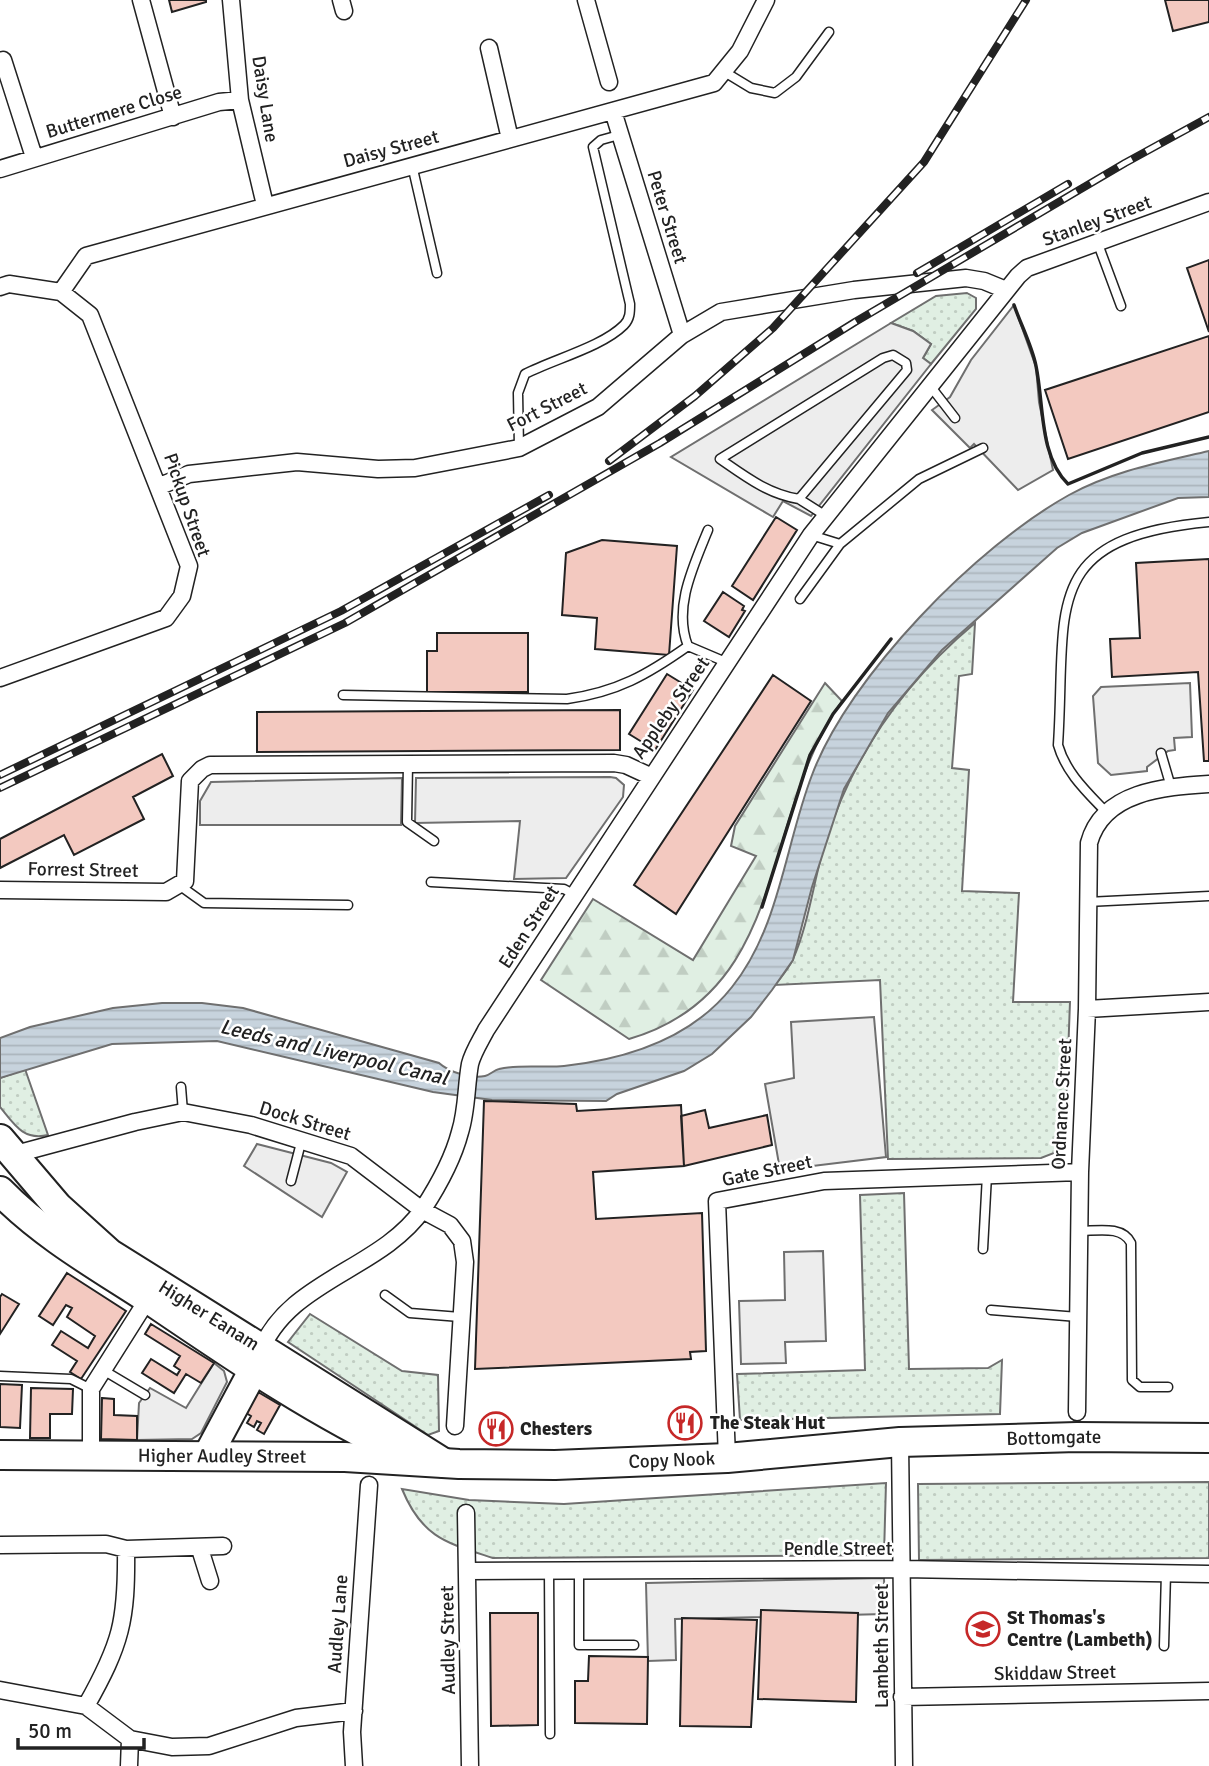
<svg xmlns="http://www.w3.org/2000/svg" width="1209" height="1766" viewBox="0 0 1209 1766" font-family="Signika,sans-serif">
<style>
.grass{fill:url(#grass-dots);stroke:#6f6f6f;stroke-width:2}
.forest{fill:url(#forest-firs);stroke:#6f6f6f;stroke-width:2}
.parking{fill:#ededed;stroke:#6f6f6f;stroke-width:2}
.water{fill:url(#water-rules);stroke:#6f6f6f;stroke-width:2}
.building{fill:#f3c9c0;stroke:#222;stroke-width:2}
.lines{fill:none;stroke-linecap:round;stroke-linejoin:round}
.lane-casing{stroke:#222;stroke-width:11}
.street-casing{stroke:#222;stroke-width:19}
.highway-casing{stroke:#222;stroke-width:32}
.lane{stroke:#fff;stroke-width:8}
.street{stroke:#fff;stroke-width:16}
.highway{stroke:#fff;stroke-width:28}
.rail-casing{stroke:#222;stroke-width:8}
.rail{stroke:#fff;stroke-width:5;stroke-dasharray:16;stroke-linecap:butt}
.wall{stroke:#222;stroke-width:3.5}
.labels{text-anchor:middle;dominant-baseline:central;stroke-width:5;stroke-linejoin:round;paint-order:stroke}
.street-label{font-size:19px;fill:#222;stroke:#fff}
.poi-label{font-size:19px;font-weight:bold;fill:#222;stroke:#fff;text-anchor:start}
.water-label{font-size:21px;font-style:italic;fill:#222;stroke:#fff}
</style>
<defs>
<pattern id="grass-dots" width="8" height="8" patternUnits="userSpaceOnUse" patternTransform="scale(1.75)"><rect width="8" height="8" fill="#e0efe3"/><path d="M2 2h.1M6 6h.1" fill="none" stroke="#c0cdc2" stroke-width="1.8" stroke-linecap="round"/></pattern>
<pattern id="forest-firs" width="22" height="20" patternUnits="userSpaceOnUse" patternTransform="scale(1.75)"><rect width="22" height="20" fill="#e0efe3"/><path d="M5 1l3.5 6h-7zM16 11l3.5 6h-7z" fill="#c0cdc2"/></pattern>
<pattern id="water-rules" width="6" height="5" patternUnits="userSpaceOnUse" patternTransform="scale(1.75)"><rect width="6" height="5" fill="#c7d3dd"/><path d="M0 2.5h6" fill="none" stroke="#abb5bd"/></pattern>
</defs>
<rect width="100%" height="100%" fill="#fff"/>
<path class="grass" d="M967,293L976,298V309L931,364L923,358L931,344L913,331L891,323L936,296Z
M975,623L972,674L959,676L952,768L969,770L962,891L1019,893L1013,1002H1070L1065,1136L1054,1153L1041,1158L888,1159L880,980L775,985C781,977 789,968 793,959C809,924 814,877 826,840C854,753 906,681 975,623Z
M25,1069L48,1135C23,1141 14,1124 0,1107V1078Z
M904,1193L909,1369L988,1368L1002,1360L1000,1414L740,1420L737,1374L865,1370L860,1195Z
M310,1314L402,1371L438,1375L439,1431L428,1435L288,1342Z
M1209,1482V1558L919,1560L918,1484Z
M886,1483L884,1555L493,1558C447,1543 422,1538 402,1489L469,1500L564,1504Z"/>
<path class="forest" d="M825,683L842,701C760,814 791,992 629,1039L541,980L593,899L693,960L756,856L731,846L735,826Z"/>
<path class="parking" d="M1014,305L1036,367L1039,402L1053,470L1018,490L974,444L970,448L932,410L950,397L971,360Z
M891,323L913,331L931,344L923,358L931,364L811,516L783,501L773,517L671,457Z
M1190,683L1192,737L1174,738L1175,750L1168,751L1147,767V771L1111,775L1098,763L1093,696L1101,687Z
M610,777L616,778L624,785L623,797L566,878L514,879L520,821L415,823L416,778Z
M402,778L401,825H200V801L211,782Z
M874,1017L886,1157L780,1170L765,1084L794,1078L791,1022Z
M257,1144L331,1163L347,1172L322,1217L244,1166Z
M823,1251L826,1341L785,1342L786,1363L741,1364L739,1301L785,1300L784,1252Z
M214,1363L224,1371L227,1382L201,1433L192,1439L137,1440L139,1403L150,1388L186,1408Z
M884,1578L885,1614L675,1619L676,1660L648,1661L646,1583Z"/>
<path class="water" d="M1209,451V497L1178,498L1082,533L1057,548L942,650L888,713L844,789L812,887L793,960L772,990L751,1017L712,1054L684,1071L617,1094L606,1101L492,1100L433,1092L217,1041L112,1044L0,1078V1038L30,1027L113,1008L162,1003H202L243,1008L439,1063C449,1072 471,1079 485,1076C490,1075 494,1070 499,1069C520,1064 543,1068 564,1066C627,1059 692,1038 732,987C780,927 785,845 812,775C849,676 977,546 1069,495C1112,471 1162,462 1209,451Z"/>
<path class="building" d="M169,0H206V2L172,12Z
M1165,0H1209V22L1173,31Z
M1209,260V332L1187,268Z
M1209,336V412L1068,459L1045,390Z
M776,517L797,530L753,600L732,586Z
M602,540L677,546L669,655L595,649L597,618L562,615L566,553Z
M1209,559V761H1204L1198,672L1112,677L1110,639L1140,638L1136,563Z
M723,592L744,606L742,610L745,611L729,637L704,621Z
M437,633H528V692H427V651H437Z
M667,674L693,690L655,750L629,734Z
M773,675L811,701L676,914L634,885Z
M620,710V750L257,752V712Z
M162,754L173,776L133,797L144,819L74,855L64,835L0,868V839Z
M484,1101L576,1104L577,1111L681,1105L684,1166L593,1172L596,1219L702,1213L706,1351L690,1352L691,1359L475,1369Z
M705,1110L709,1128L767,1115L772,1145L684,1166L681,1116Z
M67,1273L126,1311L81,1379L70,1372L77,1361L52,1345L61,1331L88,1348L95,1336L67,1317L72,1308L66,1305L53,1325L39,1316Z
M2,1294L19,1304L0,1334V1297Z
M151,1324L214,1363L201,1383L186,1374L174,1393L142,1373L151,1359L177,1375L180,1370L174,1366L180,1356L145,1334Z
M0,1384L22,1385L20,1428L0,1427Z
M31,1388L73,1389L72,1414H50V1438H30Z
M258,1392L280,1405L264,1434L257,1430L261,1423L257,1421L254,1427L247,1423L251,1416L246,1413Z
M102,1398L114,1399V1415L137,1416V1440L101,1439Z
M761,1610L858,1613L856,1702L758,1699Z
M490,1613H538V1725L491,1726Z
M682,1618L757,1620L751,1727L680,1726Z
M589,1656L648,1657L647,1724L575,1723V1681H588Z"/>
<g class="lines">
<defs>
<path id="lane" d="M723,71L751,88L775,93L796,77L829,32
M412,165L437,273
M1098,244L1121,306
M931,387L955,418
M519,448L518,393L525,374C554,359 602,347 624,325C630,319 630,312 630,304L593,147L601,140L619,135
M799,499C768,494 746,477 720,459L883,358L893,355L906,363L907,370L799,499L826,516
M811,535L840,544L919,479L983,448
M800,599L840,544
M688,646C673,608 693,567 708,530
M343,695L567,699C617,692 647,675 688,646L728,663
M1161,753L1171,787
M408,764L407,822L434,841
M1106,812C1087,792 1066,773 1058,745C1067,608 1038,538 1209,522
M431,882L564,889L575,895
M179,885L204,903L348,905
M1087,902L1209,896
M181,1087L183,1112
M291,1181L302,1139
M1079,1231C1097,1231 1122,1225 1131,1243L1132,1380L1140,1387H1168
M983,1249L987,1175
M385,1295L410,1313L460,1317
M991,1310L1078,1317
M103,1370L145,1395
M0,1376L71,1379L91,1389
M549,1570L550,1734
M579,1570V1645H634
M1164,1646L1166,1573"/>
<path id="street" d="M141,0L173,117
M231,0L240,100L265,205
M341,0L344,11
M586,0L609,82
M489,48L510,139
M3,60L34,157
M613,111L682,335
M0,169L219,102L240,100
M0,287L9,284L61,292
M61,292L86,256L714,83L740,51L766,0
M160,486L189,474L297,462L378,469L415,468L519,448L598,407L682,335L721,312L854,290L966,278L984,281L1006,290
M0,678L166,618L182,596L189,566L90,315L61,292
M0,890L166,892L185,881L190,781L202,769L210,765L614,763L626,765L652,777L811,535L1018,276L1027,268L1209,202
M1087,1009L1209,1002
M12,1155L135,1122L183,1112L251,1125L351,1156L422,1210L450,1225L462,1241L465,1262L455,1426
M259,1355C286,1280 380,1271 423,1209C438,1186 453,1159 460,1132C467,1110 466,1086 470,1064C473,1052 481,1040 486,1030L652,777
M1077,1412L1080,1172L1087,1009L1089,843C1103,791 1164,787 1209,784
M900,1442L904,1766
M91,1456V1389L151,1294
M727,1458L717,1201L824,1181L1080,1172
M466,1513L470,1766
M0,1545L106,1544L126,1549L223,1546
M200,1549L210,1581
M468,1571L903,1569L1209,1574
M0,1690L86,1706L130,1739L172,1747L209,1746L296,1718L354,1711
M902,1697L1209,1691
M86,1706C121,1644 127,1621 126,1549
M129,1766L130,1739
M354,1766L352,1732L369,1485"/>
<g id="highway">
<path id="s1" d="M0,1139L58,1207L109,1253L444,1463"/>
<path d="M0,1191C47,1239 105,1270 159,1306C240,1361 318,1414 406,1455"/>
<path id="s2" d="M0,1455L345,1457L459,1464L555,1465L727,1458L900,1442L1077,1437L1209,1438"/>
<path d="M208,1455L253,1371"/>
</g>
</defs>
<use href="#lane" class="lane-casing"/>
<use href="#street" class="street-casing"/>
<use href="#highway" class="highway-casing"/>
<use href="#lane" class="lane"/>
<use href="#street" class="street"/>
<use href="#highway" class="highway"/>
<defs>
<path id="rail" d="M917,273L1068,184
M609,461L695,396L773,328L924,162L1026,0
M0,775L341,611L549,495
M0,788L345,623L660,443L855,322L1125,163L1209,117"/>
</defs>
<use href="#rail" class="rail-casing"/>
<use href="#rail" class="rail"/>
<path class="wall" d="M1014,305C1021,325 1032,346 1036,366C1044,404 1039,456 1068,484L1142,453L1209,437
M762,907L810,755L833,714L891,639"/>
</g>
<defs>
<symbol id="restaurant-ring" viewBox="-11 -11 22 22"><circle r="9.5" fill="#fff" stroke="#c62828" stroke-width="1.5"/><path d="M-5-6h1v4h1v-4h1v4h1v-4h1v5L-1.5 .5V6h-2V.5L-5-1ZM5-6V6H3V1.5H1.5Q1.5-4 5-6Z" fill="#c62828"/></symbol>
<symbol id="school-ring" viewBox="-11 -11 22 22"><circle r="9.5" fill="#fff" stroke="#c62828" stroke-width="1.5"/><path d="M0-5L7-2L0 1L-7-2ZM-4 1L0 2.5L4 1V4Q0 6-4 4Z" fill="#c62828"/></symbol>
</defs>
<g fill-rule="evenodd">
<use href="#restaurant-ring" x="666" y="1404" width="38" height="38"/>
<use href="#restaurant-ring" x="477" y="1410" width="38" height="38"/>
<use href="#school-ring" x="964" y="1610" width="38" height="38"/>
</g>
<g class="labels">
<g class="street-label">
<text transform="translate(265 99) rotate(81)">Daisy Lane</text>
<text transform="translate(114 112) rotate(-17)">Buttermere Close</text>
<text transform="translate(391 149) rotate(-15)">Daisy Street</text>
<text transform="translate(667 217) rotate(73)">Peter Street</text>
<text transform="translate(1097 221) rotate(-20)">Stanley Street</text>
<text transform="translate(547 407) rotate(-27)">Fort Street</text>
<text transform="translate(187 505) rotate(71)">Pickup Street</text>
<text transform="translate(671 708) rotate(-55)">Appleby Street</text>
<text transform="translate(83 870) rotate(1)">Forrest Street</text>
<text transform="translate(529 927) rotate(-57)">Eden Street</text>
<text transform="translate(1062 1104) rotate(-87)">Ordnance Street</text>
<text transform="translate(305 1121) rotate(17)">Dock Street</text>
<text transform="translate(767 1171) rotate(-12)">Gate Street</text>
<text stroke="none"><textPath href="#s1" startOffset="276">Higher Eanam</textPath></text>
<text stroke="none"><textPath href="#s2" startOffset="1055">Bottomgate</textPath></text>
<text stroke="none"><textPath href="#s2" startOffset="222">Higher Audley Street</textPath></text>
<text stroke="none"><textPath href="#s2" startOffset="672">Copy Nook</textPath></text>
<text x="838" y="1549">Pendle Street</text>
<text transform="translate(338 1624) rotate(-86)">Audley Lane</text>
<text transform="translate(448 1640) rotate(-91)">Audley Street</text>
<text transform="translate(882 1646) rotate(-90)">Lambeth Street</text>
<text transform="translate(1055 1673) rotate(-1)">Skiddaw Street</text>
</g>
<g class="poi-label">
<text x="710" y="1423">The Steak Hut</text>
<text x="520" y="1429">Chesters</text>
<text x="1007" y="1618">St Thomas's<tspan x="1007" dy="22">Centre (Lambeth)</tspan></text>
</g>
<g class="water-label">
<text transform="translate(334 1052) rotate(13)">Leeds and Liverpool Canal</text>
</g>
</g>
<path d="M18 1738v10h126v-10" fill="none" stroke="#222222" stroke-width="3.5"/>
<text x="28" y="1738" font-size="21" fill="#222222" stroke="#ffffff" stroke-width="5" paint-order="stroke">50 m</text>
</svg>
